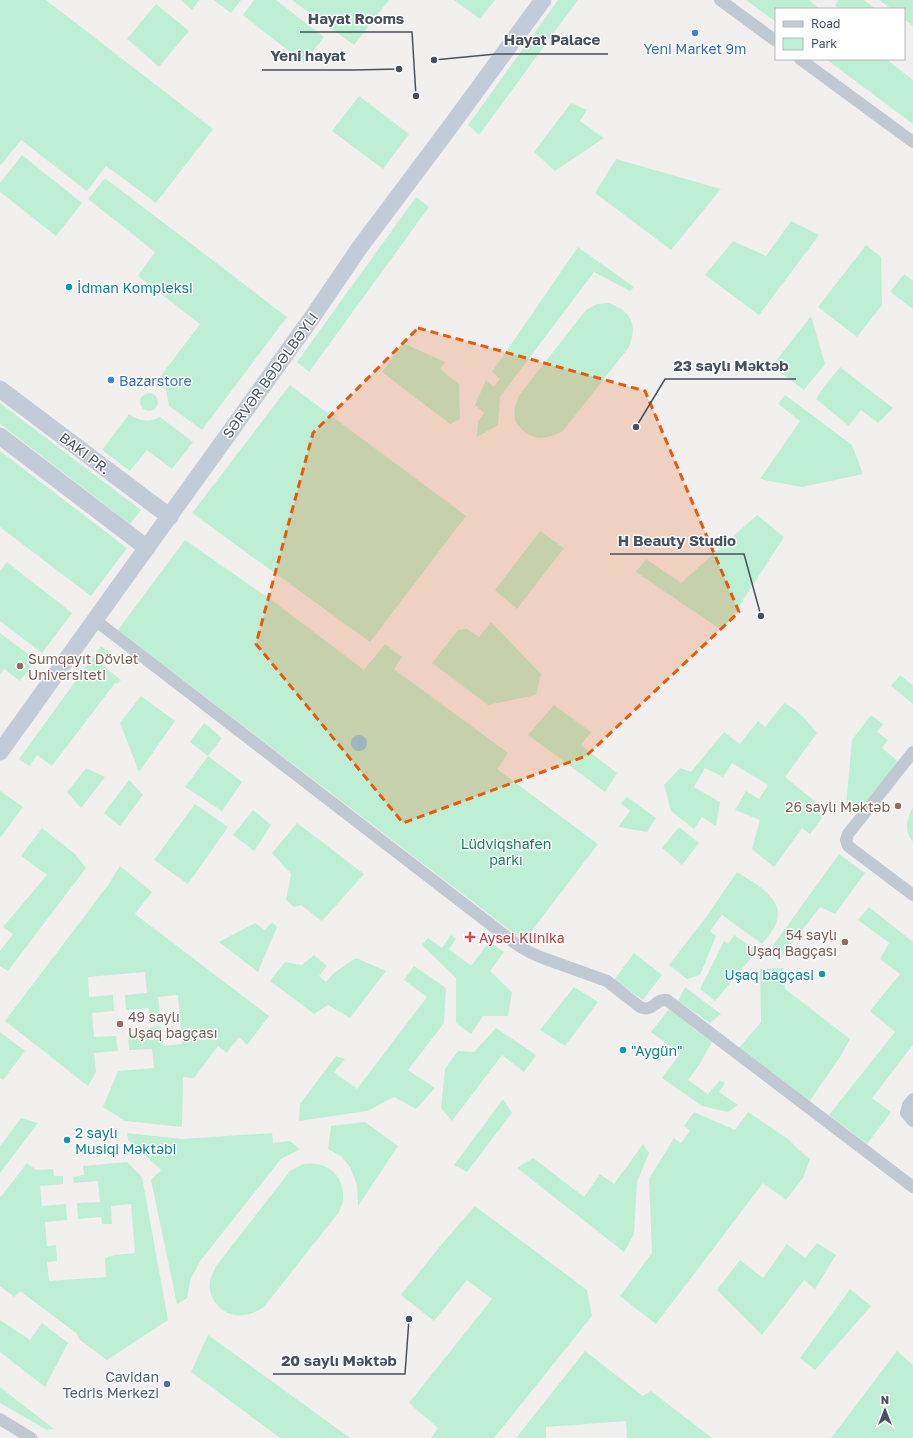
<svg xmlns="http://www.w3.org/2000/svg" width="913" height="1438" viewBox="0 0 913 1438" font-family="'Golos Text',sans-serif">
<style>
.green{fill:#beefd5}
.water{fill:#8ccfeb}
.lines{fill:none;stroke-linecap:round;stroke-linejoin:round}
.street{stroke:#c0c8d1;stroke-width:12}
.secondary{stroke:#c2cbd8;stroke-width:17}
.marked{fill:#e8590c;fill-opacity:0.2;stroke:#e8590c;stroke-width:3;stroke-dasharray:8 5;stroke-linejoin:round}
.shop-dot{fill:#3f7fe0;stroke:#fff;stroke-width:1.5}
.culture-dot{fill:#0f9aa8;stroke:#fff;stroke-width:1.5}
.education-dot{fill:#8d6e63;stroke:#fff;stroke-width:1.5}
.health-dot{fill:#e0444e;stroke:#fff;stroke-width:1.5}
.service-dot{fill:#5c6f8a;stroke:#fff;stroke-width:1.5}
.labels{text-anchor:middle;dominant-baseline:central;stroke-width:3;stroke-linejoin:round;paint-order:stroke}
.shop-label{font-size:14px;fill:#366cbe;stroke:#fff}
.culture-label{font-size:14px;fill:#0d838f;stroke:#fff;text-anchor:start}
.street-label{font-size:14px;fill:#47515d;stroke:#fff}
.education-label{font-size:14px;fill:#785e54;stroke:#fff;text-anchor:start}
.park-label{font-size:14px;fill:#187e54;stroke:#fff}
.health-label{font-size:14px;fill:#be3a42;stroke:#fff;text-anchor:start}
.service-label{font-size:14px;fill:#4e5e75;stroke:#fff;text-anchor:end}
.leader{fill:none;stroke:#47515d;stroke-width:1.5}
.callout-dot{fill:#47515d;stroke:#fff;stroke-width:1.5}
.callout-label{font-size:15px;text-anchor:middle;font-weight:bold;fill:#47515d;stroke:#fff;stroke-width:3;stroke-linejoin:round;paint-order:stroke}
</style>
<rect width="100%" height="100%" fill="#f2efef"/>
<path class="green" d="M0,0H46L213,129L156,203L106,166L87,191L21,140L0,166Z
M181,0H199L192,10Z
M214,0H241L231,13Z
M254,0H276L324,37L304,63L243,15Z
M292,0H389L354,45Z
M454,0H495L480,19Z
M558,0H578L479,135L468,125Z
M746,0H809L820,9H776V22Z
M839,0H864L876,9H840L835,5Z
M879,0H913V26L904,19V9H891Z
M156,4L189,31L159,67L127,39Z
M826,59H886L913,80V124Z
M359,96L409,134L383,169L332,131Z
M571,103L587,110L580,121L604,138L555,171L534,152Z
M22,155L82,203L56,236L0,192V183Z
M616,159L721,189L671,250L595,193Z
M105,178L287,317L202,430L169,406L166,390L157,381L200,324L138,276L155,252L88,199Z
M416,197L429,207L309,372L297,362Z
M791,221L819,235L759,315L705,275L733,241L766,256Z
M866,245L881,257L882,305L857,337L818,307Z
M578,247L634,287L630,291L594,272L500,397L498,425L477,437L478,421L484,413L475,405L486,380L494,387L500,379L492,372Z
M904,274L913,281V309L890,292Z
M609,303C631,311 638,324 629,347L563,431C549,439 531,442 520,427C518,425 515,422 515,419C513,410 516,403 520,394L586,310L597,304Z
M811,316L825,364L804,390L772,366Z
M403,343L445,362L440,369L459,384L460,419L450,424L382,372Z
M840,367L893,408L878,423L861,410L849,426L816,399L824,387Z
M290,385L466,516L370,642L192,513Z
M140 402a9 9 0 1 1 18 0a9 9 0 1 1-18 0Z
M785,395L852,445L863,474L802,487L760,479L800,421L778,404Z
M0,403L141,510L130,524L0,424Z
M129,414C139,421 148,423 160,417L193,442L172,469L147,450L130,471L102,450Z
M0,451L127,548L91,596L0,527Z
M757,515L784,537L723,631L636,572L646,559L681,583Z
M540,531L564,548L517,609L495,590Z
M185,540L274,602L364,670L385,644L402,657L394,669L508,753L497,769L598,844L524,941L118,630Z
M7,562L72,613L42,653L0,621V571Z
M491,622L541,674L536,695L488,705L432,663L458,630L467,629L479,637Z
M0,633L36,660L20,681L4,669L0,674Z
M101,646L110,653L102,665L121,680L117,684L115,683L52,766L37,755L29,766L19,759Z
M900,675L913,686V704L891,686Z
M141,696L175,721L139,772L120,723Z
M784,703C799,710 807,721 817,733L785,777L827,811L810,834L802,828L774,867L752,849L760,820L735,810L746,791L759,799L768,785L732,763L723,777L705,768L694,787L720,802L716,826L702,817L694,829L671,811L664,785L680,768L691,772L724,732L740,744L758,721L765,727Z
M554,705L591,732L581,745L617,773L605,792L528,735Z
M871,715L883,724L877,732L888,740L882,748L899,762L858,813L846,806L852,740Z
M204,723L222,738L208,756L242,782L222,811L185,787L208,756L190,742Z
M86,768L105,777L81,808L67,792Z
M129,780L143,795L120,826L104,813Z
M0,791L23,807L0,838Z
M627,797L656,818L647,832L618,827L630,811L621,804Z
M195,804L228,827L188,884L154,860Z
M913,806V842C903,830 907,820 913,806Z
M253,810L271,825L254,851L233,835Z
M297,823L364,874L322,921L301,905L294,907L286,900L291,874L272,853Z
M679,827L699,843L682,865L662,848Z
M42,828L75,854L86,868L8,971L0,966V951L13,934L3,927L47,875L21,856Z
M839,854L865,873L835,914L820,907L783,955L772,947Z
M120,866L152,892L135,914L269,1016L247,1045L239,1037L227,1053L218,1046L194,1078L183,1077L182,1127L125,1121L103,1107L118,1071L154,1068L152,1049L129,1050L128,1034L151,1033L150,1027L161,1026L163,1046L182,1044L178,995L158,997L160,1015L149,1016V1008L126,1010L125,995L147,993L145,972L88,977L89,997L113,995L114,1011L92,1013L94,1037L116,1036L118,1051L94,1053L96,1072L88,1086L5,1021L108,885Z
M737,872C757,885 789,900 774,928C771,934 766,939 762,944L722,915L710,931L716,936L700,975L687,979L669,965L709,913Z
M869,907L913,942V1045L872,1098L891,1112L867,1144L829,1115L895,1032L870,1011L900,974L880,959L889,943L858,920Z
M272,922L277,927L258,972L219,942L255,923L265,930Z
M451,935L456,939L449,949L471,966L489,942L504,952L490,971L512,992L508,1016H483L471,1034L456,1023V978L422,945L428,938L442,948Z
M734,935L757,951L715,1001L700,989L724,941L728,944Z
M634,953L662,975L643,1000L614,980Z
M314,955L327,966L319,976L326,982L335,972L356,958L386,971L350,1018L328,1005L314,1014L270,981L285,962L302,965Z
M414,966L446,988L444,1023L408,1070L435,1088L416,1109L394,1097L367,1111L299,1121L300,1104L336,1056L345,1059L334,1072L357,1089L427,997L404,980Z
M783,968L785,989L850,1039L840,1057L809,1102L738,1049L761,1022L760,969Z
M574,987L598,1002L565,1046L540,1030Z
M685,987L721,1014L710,1023L678,1001Z
M669,1009L712,1042L699,1065L688,1080L708,1094L720,1080L725,1083L719,1092L738,1105L728,1112L702,1106L662,1078L680,1054L651,1032Z
M496,1028L536,1055L524,1072L502,1055L452,1121L441,1108L445,1069L458,1051L474,1052Z
M0,1032L25,1051L3,1080L0,1078Z
M503,1099L512,1113L467,1172L454,1165Z
M694,1112L735,1130L748,1112L788,1139L799,1150L810,1159L803,1178L786,1200L763,1183L656,1324L620,1296L652,1253L649,1179L674,1138L681,1143L690,1131L684,1126Z
M21,1118L38,1123L0,1173V1146Z
M365,1122L398,1146L358,1206L357,1185L350,1167L342,1157L328,1149L331,1126Z
M127,1133L182,1139L272,1133L273,1143L290,1141L300,1149L281,1159L201,1260L191,1278L187,1298L177,1304L151,1180L161,1170L128,1140Z
M643,1144L649,1153L637,1182L634,1234L624,1252L517,1168L533,1158L584,1197L600,1174L614,1184Z
M127,1162L142,1177L168,1320L107,1360L80,1340L76,1333L20,1291L14,1297L0,1286V1198L27,1163L36,1170L53,1169L54,1176H63V1184L40,1186L42,1206L66,1204L67,1220L45,1222L47,1246L56,1245L57,1261L47,1262L49,1281L106,1277L105,1258L115,1255L135,1253L131,1204L111,1206L112,1224H102L101,1217L78,1219L77,1203L100,1202L98,1181L74,1183L73,1177L84,1175L83,1166Z
M303,1164C307,1164 312,1163 316,1164C334,1166 345,1182 343,1200C343,1204 340,1208 339,1212L264,1307C258,1311 251,1314 244,1315C224,1318 207,1300 210,1281C211,1276 214,1271 216,1266L290,1171Z
M475,1206L587,1290L592,1316L494,1438H431L438,1428L409,1403L492,1299L467,1280L434,1321L401,1295L442,1244Z
M817,1243L836,1255L815,1289L804,1280L762,1335L717,1290L740,1260L763,1278L787,1244L805,1258Z
M850,1289L871,1306L815,1370L800,1358Z
M0,1320L30,1340L42,1323L68,1343L45,1387L0,1352Z
M208,1335L350,1438H280L191,1372Z
M585,1351L643,1396L651,1391L712,1438H627L626,1421L546,1427V1438H516Z
M897,1351L913,1365V1438H831Z
M0,1387L54,1429L47,1430L0,1403Z"/>
<path class="water" d="M351 743a8 8 0 1 1 16 0a8 8 0 1 1-16 0Z"/>
<g class="lines">
<path class="street" d="M720,0L776,41
M800,59L913,142
M95,620L516,944L529,952L543,958L607,981L640,1007C654,1013 655,998 667,1000L913,1187
M913,752L848,834L846,840L848,846L913,895
M913,1099L908,1105L906,1113L913,1121
M0,1419L31,1438"/>
<path class="secondary" d="M0,389L170,517
M0,436L147,548
M0,752L311,319L360,247L444,135L543,0"/>
</g>
<path class="marked" d="M418,328L645,391L739,612L586,756L403,823L256,644L313,433Z"/>
<g class="shop-dot">
<circle cx="695" cy="33" r="4"/>
<circle cx="111" cy="380" r="4"/>
</g>
<g class="culture-dot">
<circle cx="69" cy="287" r="4"/>
<circle cx="822" cy="974" r="4"/>
<circle cx="623" cy="1050" r="4"/>
<circle cx="67" cy="1140" r="4"/>
</g>
<g class="education-dot">
<circle cx="20" cy="666" r="4"/>
<circle cx="898" cy="806" r="4"/>
<circle cx="845" cy="942" r="4"/>
<circle cx="120" cy="1024" r="4"/>
</g>
<path class="health-dot" d="M468 931h4v4h4v4h-4v4h-4v-4h-4v-4h4z"/>
<circle class="service-dot" cx="167" cy="1384" r="4"/>
<g class="labels">
<g class="shop-label">
<text x="695" y="48">Yeni Market 9m</text>
<text x="119" y="380" text-anchor="start">Bazarstore</text>
</g>
<g class="culture-label">
<text x="77" y="287">İdman Kompleksi</text>
<text x="814" y="974" text-anchor="end">Uşaq bağçasi</text>
<text x="631" y="1050">"Aygün"</text>
<text x="75" y="1132">2 saylı<tspan x="75" dy="16">Musiqi Məktəbi</tspan></text>
</g>
<g class="street-label">
<text transform="translate(270 375) rotate(-54)">SƏRVƏR BƏDƏLBƏYLI</text>
<text transform="translate(85 453) rotate(37)">BAKI PR.</text>
</g>
<g class="education-label">
<text x="28" y="658">Sumqayıt Dövlət<tspan x="28" dy="16">Universiteti</tspan></text>
<text x="890" y="806" text-anchor="end">26 saylı Məktəb</text>
<text x="837" y="934" text-anchor="end">54 saylı<tspan x="837" dy="16">Uşaq Bağçası</tspan></text>
<text x="128" y="1016">49 saylı<tspan x="128" dy="16">Uşaq bağçası</tspan></text>
</g>
<g class="park-label">
<text x="506" y="843">Lüdviqshafen<tspan x="506" dy="16">parkı</tspan></text>
</g>
<g class="health-label">
<text x="479" y="937">Aysel Klinika</text>
</g>
<g class="service-label">
<text x="159" y="1376">Cavidan<tspan x="159" dy="16">Tedris Merkezi</tspan></text>
</g>
</g>
<path class="leader" d="M416 96L412 32H300M434 60L496 54H608M399 69L354 70H262M636 427L665 379H796M761 616L744 554H610M409 1319L405 1374H273"/>
<g class="callout-dot">
<circle cx="416" cy="96" r="4"/>
<circle cx="434" cy="60" r="4"/>
<circle cx="399" cy="69" r="4"/>
<circle cx="636" cy="427" r="4"/>
<circle cx="761" cy="616" r="4"/>
<circle cx="409" cy="1319" r="4"/>
</g>
<g class="callout-label">
<text x="356" y="24">Hayat Rooms</text>
<text x="552" y="45">Hayat Palace</text>
<text x="308" y="61">Yeni hayat</text>
<text x="731" y="371">23 saylı Məktəb</text>
<text x="677" y="546">H Beauty Studio</text>
<text x="339" y="1366">20 saylı Məktəb</text>
</g>
<rect x="775" y="8" width="130" height="52" fill="#ffffff" stroke="#b5b9be"/>
<rect x="783" y="21" width="20" height="6" fill="#c2cbd8" stroke="#b5b9be"/>
<text x="811" y="28" font-size="12" fill="#47515d">Road</text>
<rect x="783" y="38" width="20" height="12" fill="#beefd5" stroke="#b5b9be"/>
<text x="811" y="48" font-size="12" fill="#47515d">Park</text>
<g transform="translate(885 1410)" stroke="#ffffff" stroke-width="3" paint-order="stroke">
<path d="M0-3L7 15L0 10L-7 15Z" fill="#47515d"/>
<text y="-6" font-size="11" font-weight="bold" text-anchor="middle" fill="#47515d">N</text>
</g>
</svg>
